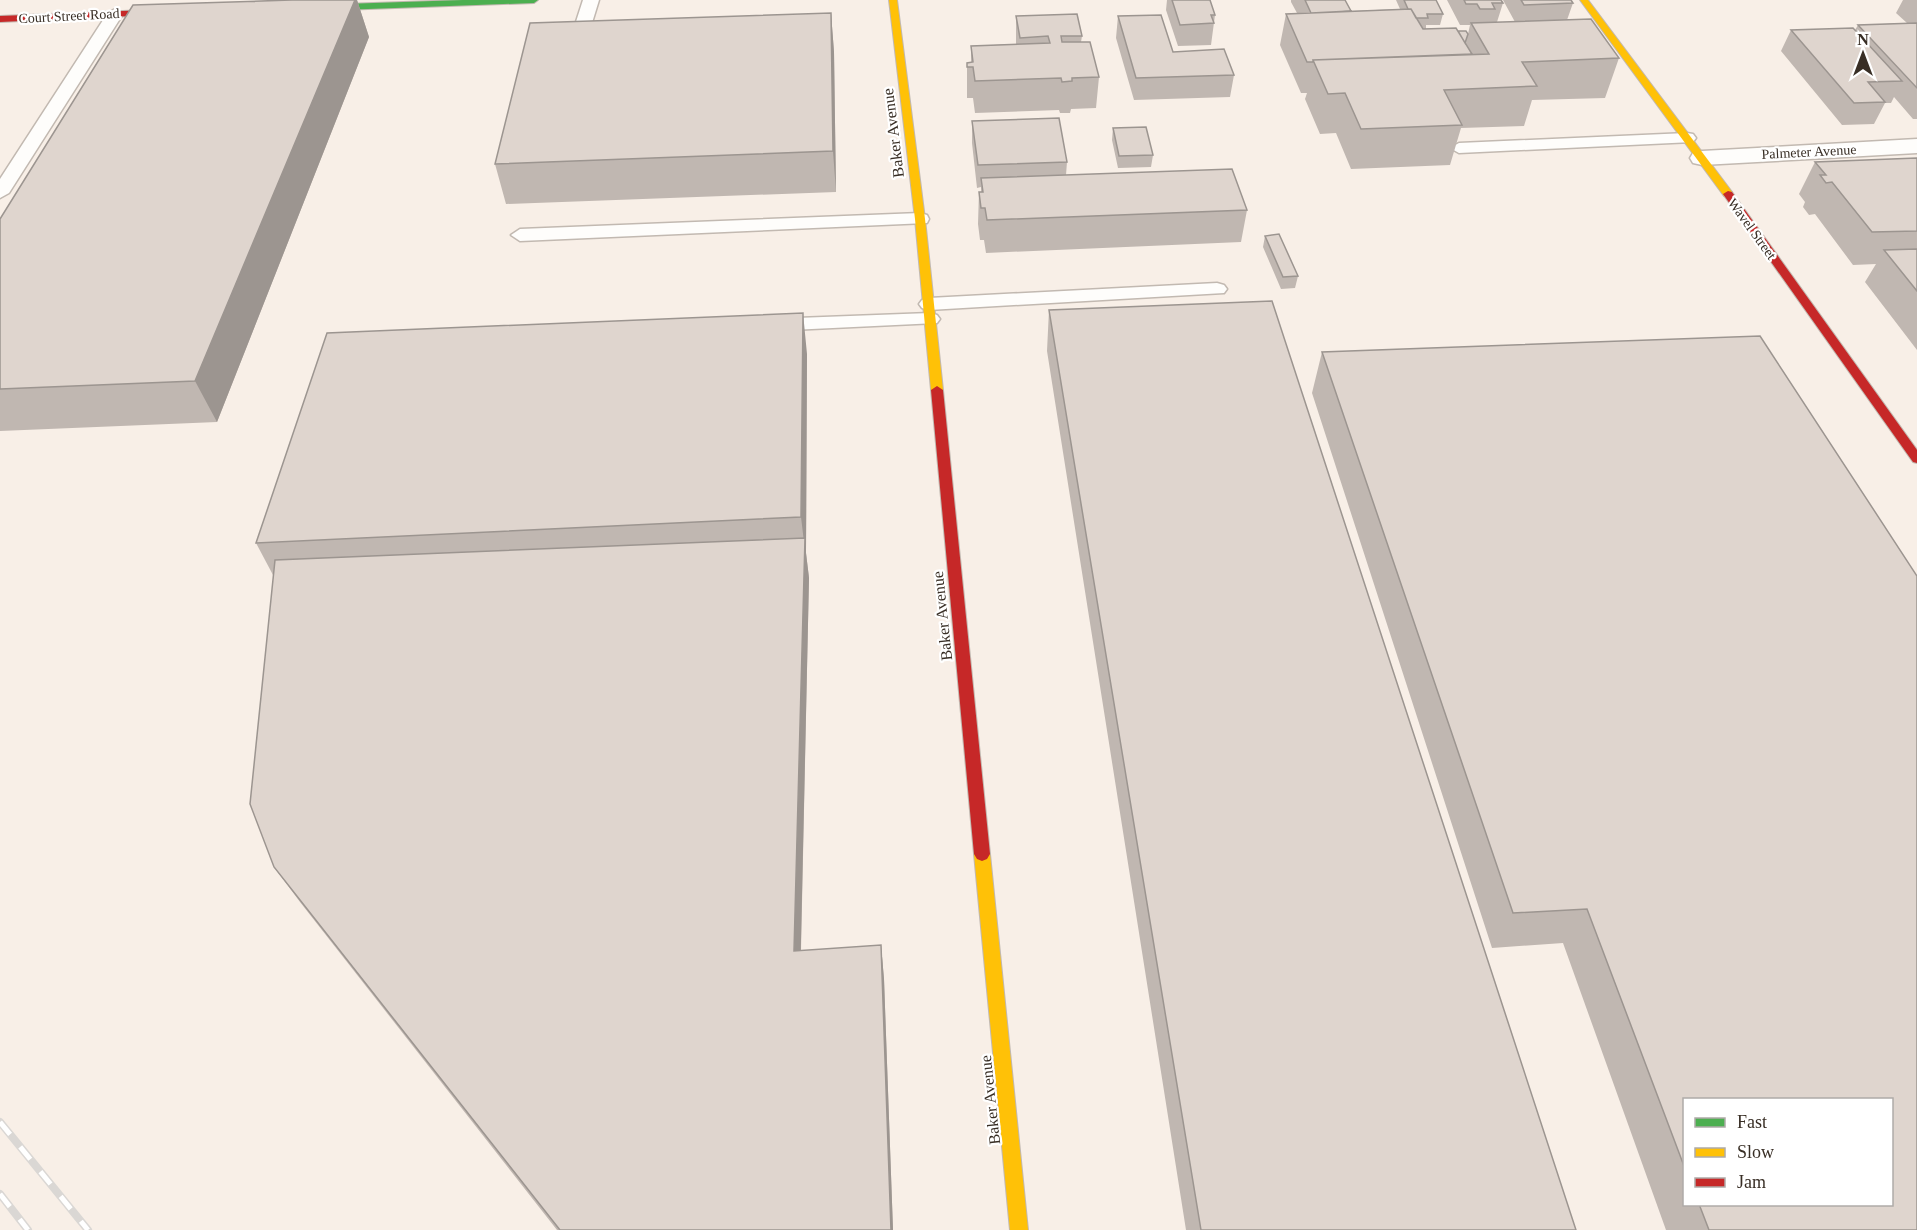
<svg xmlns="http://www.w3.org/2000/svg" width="1917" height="1230" viewBox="0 0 1917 1230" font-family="Georgia,serif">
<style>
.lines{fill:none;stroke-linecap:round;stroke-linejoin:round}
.lane-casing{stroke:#c2b9b1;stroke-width:3}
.street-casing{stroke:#c2b9b1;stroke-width:3}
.fast-casing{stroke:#c2b9b1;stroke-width:2}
.slow-casing{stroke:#c2b9b1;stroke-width:2}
.jam-casing{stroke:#c2b9b1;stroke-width:2}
.lane{fill:#fefdfb;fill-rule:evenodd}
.street{fill:#fefdfb;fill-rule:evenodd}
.fast{fill:#4caf50;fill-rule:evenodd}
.slow{fill:#ffc107;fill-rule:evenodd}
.jam{fill:#c62828;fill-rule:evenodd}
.rail-casing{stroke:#dad7d4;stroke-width:8}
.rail{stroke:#fff;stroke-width:5;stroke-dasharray:16;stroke-linecap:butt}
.wall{fill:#c0b7b1;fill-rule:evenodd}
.shaded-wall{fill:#9c9590}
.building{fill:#dfd5ce;stroke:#9c9590;stroke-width:1.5}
.labels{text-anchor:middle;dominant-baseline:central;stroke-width:4.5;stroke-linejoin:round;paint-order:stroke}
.far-street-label{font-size:14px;fill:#382e25;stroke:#fff}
.street-label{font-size:16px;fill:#382e25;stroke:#fff}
</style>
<rect width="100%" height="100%" fill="#f8efe7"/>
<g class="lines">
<defs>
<path id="lane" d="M583,0H599L591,26L613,28L615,31L613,34C601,37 583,38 574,28Z
M115,9L123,14L9,193L0,198V179L107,14Z
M1687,133L1693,134L1696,138L1693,142L1459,153L1450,148L1459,143Z
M920,213L927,215L929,219L927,223L520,241L511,235L520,229Z
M1217,283L1224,285L1227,289L1224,293L929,310L922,308L919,304L922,300L929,298Z
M930,313L937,315L940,319L937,323L770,331L763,329L760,325L763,321L770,319Z"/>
<path id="street" d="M1917,139V153L1702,165L1693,163L1690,158L1693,153L1702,151Z"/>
<path id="fast" d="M463,0H538L534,3L314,11L310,8L314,5Z"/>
<path id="slow" d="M889,0H897L925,219L943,390L937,394L931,390L915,219Z
M1580,0H1588L1732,192V196H1724Z
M982,847L987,849L990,854L1028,1230H1010L974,854L977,849Z"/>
<path id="jam" d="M172,9L176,12L175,14L0,22V16Z
M1728,191L1732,192L1917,450V463L1913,462L1723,194Z
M937,386L943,390L990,854L987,859L982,861L977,859L974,854L931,390Z"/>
</defs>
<use href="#lane" class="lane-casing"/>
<use href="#street" class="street-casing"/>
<use href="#fast" class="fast-casing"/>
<use href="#slow" class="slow-casing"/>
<use href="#jam" class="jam-casing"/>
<use href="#lane" class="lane"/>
<use href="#street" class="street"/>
<use href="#fast" class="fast"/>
<use href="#slow" class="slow"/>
<use href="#jam" class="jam"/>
<defs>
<path id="rail" d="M0,1122L88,1230
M0,1194L28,1230"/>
</defs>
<use href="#rail" class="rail-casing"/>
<use href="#rail" class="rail"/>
</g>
<path class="wall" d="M292,0H357L369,37L217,422L0,431V219Z
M1167,0H1210L1215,15L1211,45L1178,46L1166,10Z
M1291,0H1345L1351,11L1400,9L1396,0H1436L1443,14L1440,25H1426V29H1422H1423L1458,31L1468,34L1470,25H1460L1447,0H1501L1503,3L1497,22H1515L1503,0H1571L1573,3L1567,20L1619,58L1605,98L1532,100L1524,126L1461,128L1450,165L1351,169L1336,133L1320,134L1305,99L1307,93H1301L1280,45L1286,14L1297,13L1291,2Z
M1903,0H1917V119H1913L1894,97L1891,103H1885L1874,124L1842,125L1781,51L1791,30H1855L1858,25L1907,23L1896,13Z
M831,13L834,52L836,192L506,204L495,164Z
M1016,16L1082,36L1081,42L1099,77L1096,108L1071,109L1070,113H1060L1059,110L975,113L973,98H967V63L971,62V46L1016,44Z
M1118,16L1173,52L1234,75L1230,97L1134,100L1116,38Z
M972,121L1067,162L1066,175L1247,210L1241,242L986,253L984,240H980L978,224L979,192H981V187L977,188L972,143Z
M1113,128L1153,155L1151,167L1118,168L1112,140Z
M1917,158V350L1865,282L1876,264L1853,265L1815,214L1809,215L1803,207L1805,202L1799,194L1815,162Z
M1265,236L1298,276L1295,288L1281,289L1263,247Z
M1049,310L1576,1230H1186L1047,351Z
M1322,352L1917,1230H1666L1563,943L1492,948L1312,393ZM1684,1100L1892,1204H1684Z
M807,354L806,553L809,578L801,951L881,945L884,979L893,1230H557L300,902L274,867L273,575L256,543Z"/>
<path class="shaded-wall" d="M355,0H357L369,37L217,422L195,381Z
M831,13L834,52L836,192L833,151Z
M803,313L807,354L806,553L809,578L800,985L794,951L804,542L801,517Z
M881,945L884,979L893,1230H891Z"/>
<path class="building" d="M292,0H355L195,381L0,389V219L133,5Z
M1172,0H1210L1215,15H1211L1214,23L1180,25Z
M1305,0H1345L1351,11L1311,13Z
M1404,0H1436L1443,14H1427L1428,18H1416L1411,9H1408Z
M1464,0H1501L1503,3H1492L1495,9H1480L1477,4H1466Z
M1521,0H1571L1573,3L1524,5Z
M1411,9L1423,29L1456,28L1472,54L1313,60V62H1307L1286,14Z
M831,13L833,151L495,164L530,23Z
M1077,14L1082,36H1061L1062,42H1090L1099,77L1072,78V81L1062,82L1061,78L975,81L973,67H967V63L973,62L971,46L1050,43L1048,36L1020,38L1016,16Z
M1161,15L1173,52L1224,49L1234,75L1136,78L1118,16Z
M1591,19L1619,58L1522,62L1537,86L1444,90L1462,125L1361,129L1345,93L1328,94L1313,60L1489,54L1471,23Z
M1917,23V88L1858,25Z
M1853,28L1902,81L1868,82L1885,102L1854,103L1791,30Z
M1458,31H1466L1468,34L1465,43Z
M1059,118L1067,162L978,165L972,121Z
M1146,127L1153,155L1119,156L1113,128Z
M1917,158V231L1872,232L1832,182L1826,183L1820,175H1826L1815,162Z
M1232,169L1247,210L987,220L985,208H981L979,192H983L981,178Z
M1279,234L1298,276L1283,277L1265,236Z
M1917,249V291L1884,250Z
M1272,301L1576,1230H1201L1049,310Z
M803,313L801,517L256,543L327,333Z
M1760,336L1917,576V1230H1709L1699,1204H1892V1100H1684V1166L1587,909L1513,913L1322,352Z
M805,538L794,951L881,945L891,1230H560L274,867L250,804L275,560Z"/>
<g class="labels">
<g class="far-street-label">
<text transform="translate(69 16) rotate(-3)">Court Street Road</text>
<text transform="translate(1809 152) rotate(-3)">Palmeter Avenue</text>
<text transform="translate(1752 229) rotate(54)">Wavel Street</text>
</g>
<g class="street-label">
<text transform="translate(893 133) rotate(-97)">Baker Avenue</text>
<text transform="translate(942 616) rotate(-96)">Baker Avenue</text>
<text transform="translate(990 1100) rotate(-96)">Baker Avenue</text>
</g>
</g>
<rect x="1683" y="1098" width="210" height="108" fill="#ffffff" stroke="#afaba8" stroke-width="1.5"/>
<rect x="1695" y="1118" width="30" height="9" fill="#4caf50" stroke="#afaba8" stroke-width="1.5"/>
<text x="1737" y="1128" font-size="18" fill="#382e25">Fast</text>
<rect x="1695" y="1148" width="30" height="9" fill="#ffc107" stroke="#afaba8" stroke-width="1.5"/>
<text x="1737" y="1158" font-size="18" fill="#382e25">Slow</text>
<rect x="1695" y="1178" width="30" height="9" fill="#c62828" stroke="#afaba8" stroke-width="1.5"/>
<text x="1737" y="1188" font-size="18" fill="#382e25">Jam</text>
<g transform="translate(1863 54)" stroke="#ffffff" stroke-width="4.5" paint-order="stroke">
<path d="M0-4.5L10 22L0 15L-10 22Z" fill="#382e25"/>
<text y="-9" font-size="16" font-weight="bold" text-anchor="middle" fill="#382e25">N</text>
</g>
</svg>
